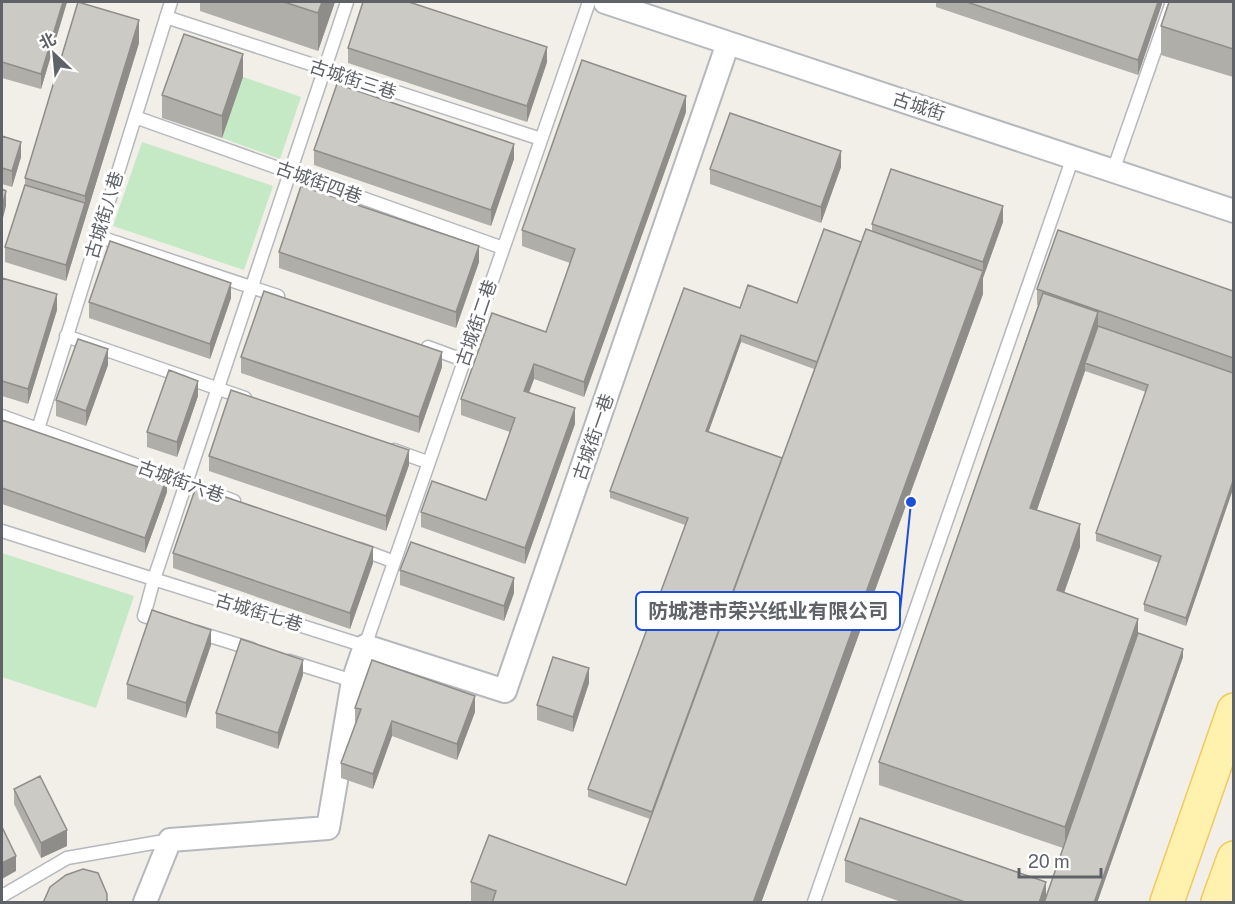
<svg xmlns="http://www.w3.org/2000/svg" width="1235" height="904" viewBox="0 0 1235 904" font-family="'Public Sans','Noto Sans SC',sans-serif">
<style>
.green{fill:#c5e8c5}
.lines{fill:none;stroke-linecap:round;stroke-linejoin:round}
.lane-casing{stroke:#b5b8bc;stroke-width:15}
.street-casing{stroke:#b5b8bc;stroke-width:26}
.primary-casing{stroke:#f2c960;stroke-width:36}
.lane{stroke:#fff;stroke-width:12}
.street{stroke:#fff;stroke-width:22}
.primary{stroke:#fff2af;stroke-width:33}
.wall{fill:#afaea9;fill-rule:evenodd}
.shaded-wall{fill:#8f8d8a}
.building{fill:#cccac5;stroke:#8f8d8a;stroke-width:1.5}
.labels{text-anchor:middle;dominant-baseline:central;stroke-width:6;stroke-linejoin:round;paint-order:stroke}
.street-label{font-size:18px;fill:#5f6368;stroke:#fff}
.leader{fill:none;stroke:#1d4ed8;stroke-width:2}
.callout-dot{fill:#1d4ed8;stroke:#fff;stroke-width:2}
.callout{fill:#fff;stroke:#1d4ed8;stroke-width:2}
.callout-label{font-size:20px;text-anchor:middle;font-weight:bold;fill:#5f6368}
</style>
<rect width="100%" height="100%" fill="#f1efe8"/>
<path class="green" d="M243,77L301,97L280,159L222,138Z
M142,142L273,186L244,270L113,226Z
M2,553L134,596L96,708L2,677Z"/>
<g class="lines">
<defs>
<path id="lane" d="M166,17L541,139
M135,117L503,248
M1113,171L1172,2
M97,236L278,296
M66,336L245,398
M428,347L463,360
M2,416L234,501
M38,429L171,2
M394,450L427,462
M2,531L365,646L589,2
M360,549L392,561
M163,622L144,616L154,579L347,2
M197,632L252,649
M289,661L353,681
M2,896L67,858L170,840
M814,902L1073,157"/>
<path id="street" d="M605,2L1234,211
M145,902L170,840L328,828L353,681L365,646L505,691L728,43"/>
<path id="primary" d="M1167,902L1234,710
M1218,902L1234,858"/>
</defs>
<use href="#lane" class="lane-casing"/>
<use href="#street" class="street-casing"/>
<use href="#primary" class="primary-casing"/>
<use href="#lane" class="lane"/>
<use href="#street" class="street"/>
<use href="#primary" class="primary"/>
</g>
<path class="wall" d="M2,2H67L41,89L2,78Z
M200,2H335L318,51L200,11Z
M936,2H1162V4L1138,75L936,7Z
M1233,2V77L1161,55V26Z
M139,43L66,281L5,262V247L25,185V178Z
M348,48L547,62L527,122L348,63Z
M243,77L222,138L162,118V95Z
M686,112L584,397L534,379L529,392L575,424L525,564L421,527V512L486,500L510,432L461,415V399L546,332L570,263L522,246V230Z
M2,136L21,157L12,187L2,184Z
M314,150L514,159L491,226L314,165Z
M841,167L821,223L710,184V169Z
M1003,222L983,278V294L761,903H471V882L626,885L650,819L588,797V789L685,525L610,498V491L740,308L797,303L872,231V224ZM741,342L814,369L782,458L708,432Z
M279,252L479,262L456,328L279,268Z
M2,278L57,310L28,404L2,396Z
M1037,289L1233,291V489L1186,626L1144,611V604L1159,563L1096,541V533L1146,392L1085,371L1037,510L1080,547L1064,593L1183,657L1097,903H904L845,882V860L1046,896L1063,848L879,785V762L1038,305H1037Z
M231,298L210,359L89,318V302Z
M241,357L442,367L419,433L241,373Z
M108,365L86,426L56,416V400Z
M198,396L177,457L147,447V432Z
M2,420L167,492L145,553L2,504Z
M209,456L409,465L386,531L209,471Z
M173,553L373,563L350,629L173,568Z
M400,570L514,593L504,621L400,585Z
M211,645L186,718L127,699V684Z
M303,675L278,749L216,728V713Z
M589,683L573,732L537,720V705Z
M355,708L475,712L457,760L392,736L373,789L341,778V763L356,723H355Z
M14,789L67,846L41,858L14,804Z"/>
<path class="shaded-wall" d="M63,2H67L41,89V74Z
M322,2H335L318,51V13Z
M1158,2H1162V4L1138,75V60Z
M139,20V43L66,281V265L85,203V196Z
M547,47V62L527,122V106Z
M243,54V77L222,138V116Z
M686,96V112L584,397V382Z
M21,142V157L12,187V171Z
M514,144V159L491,226V210Z
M841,151V167L821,223V207Z
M6,191V206L2,222V207Z
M1003,206V222L983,278V294L761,903H753L983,272V262Z
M479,246V262L456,328V312Z
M231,283V298L210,359V344Z
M57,294V310L28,404V389Z
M1098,312V334L1085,363V371L1030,530V508Z
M741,335V342L706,439V431Z
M108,349V365L86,426V411Z
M442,352V367L419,433V417Z
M534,364V379L524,406V391Z
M198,381V396L177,457V442Z
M575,408V424L525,564V548Z
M409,450V465L386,531V516Z
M167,477V492L145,553V538Z
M1233,481V489L1186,626V618Z
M1080,524V547L1057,613V590Z
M373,547V563L350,629V613Z
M514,578V593L504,621V606Z
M1138,619V641L1065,849V827Z
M211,630V645L186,718V703Z
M1183,649V657L1097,903H1094Z
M303,660V675L278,749V733Z
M589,668V683L573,732V717Z
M475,696V712L457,760V744Z
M392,721V736L373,789V774Z
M67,830V846L41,858V843Z
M16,856V871L2,879V863Z
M1046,882V903H1039Z"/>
<path class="building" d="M2,2H63L41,74L2,62Z
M78,2L139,20L85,196L25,178Z
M284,2H322L318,13Z
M363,2H409L547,47L527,106L348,48Z
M967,2H1158L1138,60Z
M1169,2H1233V49L1161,26Z
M184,34L243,54L222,116L162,95Z
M582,60L686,96L584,382L534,364L524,391L575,408L525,548L421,512L432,481L486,500L515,418L461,399L492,313L546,332L575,249L522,230Z
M337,84L514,144L491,210L314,150Z
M730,113L841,151L821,207L710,169Z
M2,136L21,142L12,171L2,168Z
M891,169L1003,206L983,262L872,224Z
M25,185L85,203L66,265L5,247Z
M301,186L479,246L456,312L279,252Z
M2,189L6,191L2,207Z
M824,229L861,242L817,362L741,335L706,431L782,458L652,812L588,789L688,518L610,491L684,288L740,308L748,285L797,303Z
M866,229L983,271L753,903H492L496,891L471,882L489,835L626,885Z
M1058,230L1233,291V358L1037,289Z
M110,241L231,283L210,344L89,302Z
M2,278L57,294L28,389L2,381Z
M264,291L442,352L419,417L241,357Z
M1043,293L1098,312L1030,508L1080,524L1057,590L1138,619L1065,827L879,762Z
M1098,326L1233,373V481L1186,618L1144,604L1161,556L1096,533L1148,385L1085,363Z
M78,339L108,349L86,411L56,400Z
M169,370L198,381L177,442L147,432Z
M231,390L409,450L386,516L209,456Z
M2,420L167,477L145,538L2,488Z
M196,487L373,547L350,613L173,553Z
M411,542L514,578L504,606L400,570Z
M152,610L211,630L186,703L127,684Z
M1138,633L1183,649L1094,903H1044Z
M241,639L303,660L278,733L216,713Z
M553,657L589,668L573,717L537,705Z
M372,660L475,696L457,744L392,721L373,774L341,763L361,709L355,708Z
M40,776L67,830L41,843L14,789Z
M860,818L1046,882L1039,903H968L845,860Z
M2,827L16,856L2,863Z
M83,869L98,873L107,894V903H43L50,887L66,875Z"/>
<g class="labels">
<g class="street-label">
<text transform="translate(353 79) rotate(18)">古城街三巷</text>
<text transform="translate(919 106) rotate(18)">古城街</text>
<text transform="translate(319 182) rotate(20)">古城街四巷</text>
<text transform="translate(104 215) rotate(-73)">古城街八巷</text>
<text transform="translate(476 323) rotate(-71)">古城街二巷</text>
<text transform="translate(593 437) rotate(-71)">古城街一巷</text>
<text transform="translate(181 481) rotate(20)">古城街六巷</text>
<text transform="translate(259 612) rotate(17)">古城街七巷</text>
</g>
</g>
<path class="leader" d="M911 502L900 611"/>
<circle class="callout-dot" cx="911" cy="502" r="6"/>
<rect class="callout" x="636" y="592" width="264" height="38" rx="6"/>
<g class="callout-label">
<text x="768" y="618">防城港市荣兴纸业有限公司</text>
</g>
<rect width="1235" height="904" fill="none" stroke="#5f6368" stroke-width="6"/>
<g transform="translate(54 54) rotate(334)" stroke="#ffffff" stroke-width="4.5" paint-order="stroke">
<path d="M0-4.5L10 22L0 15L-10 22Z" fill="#5f6368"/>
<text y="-9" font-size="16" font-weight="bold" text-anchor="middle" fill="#5f6368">北</text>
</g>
<path d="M1019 868v9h82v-9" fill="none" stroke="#5f6368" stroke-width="3"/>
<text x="1028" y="868" font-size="18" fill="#5f6368" stroke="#ffffff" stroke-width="4.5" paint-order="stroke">20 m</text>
</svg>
